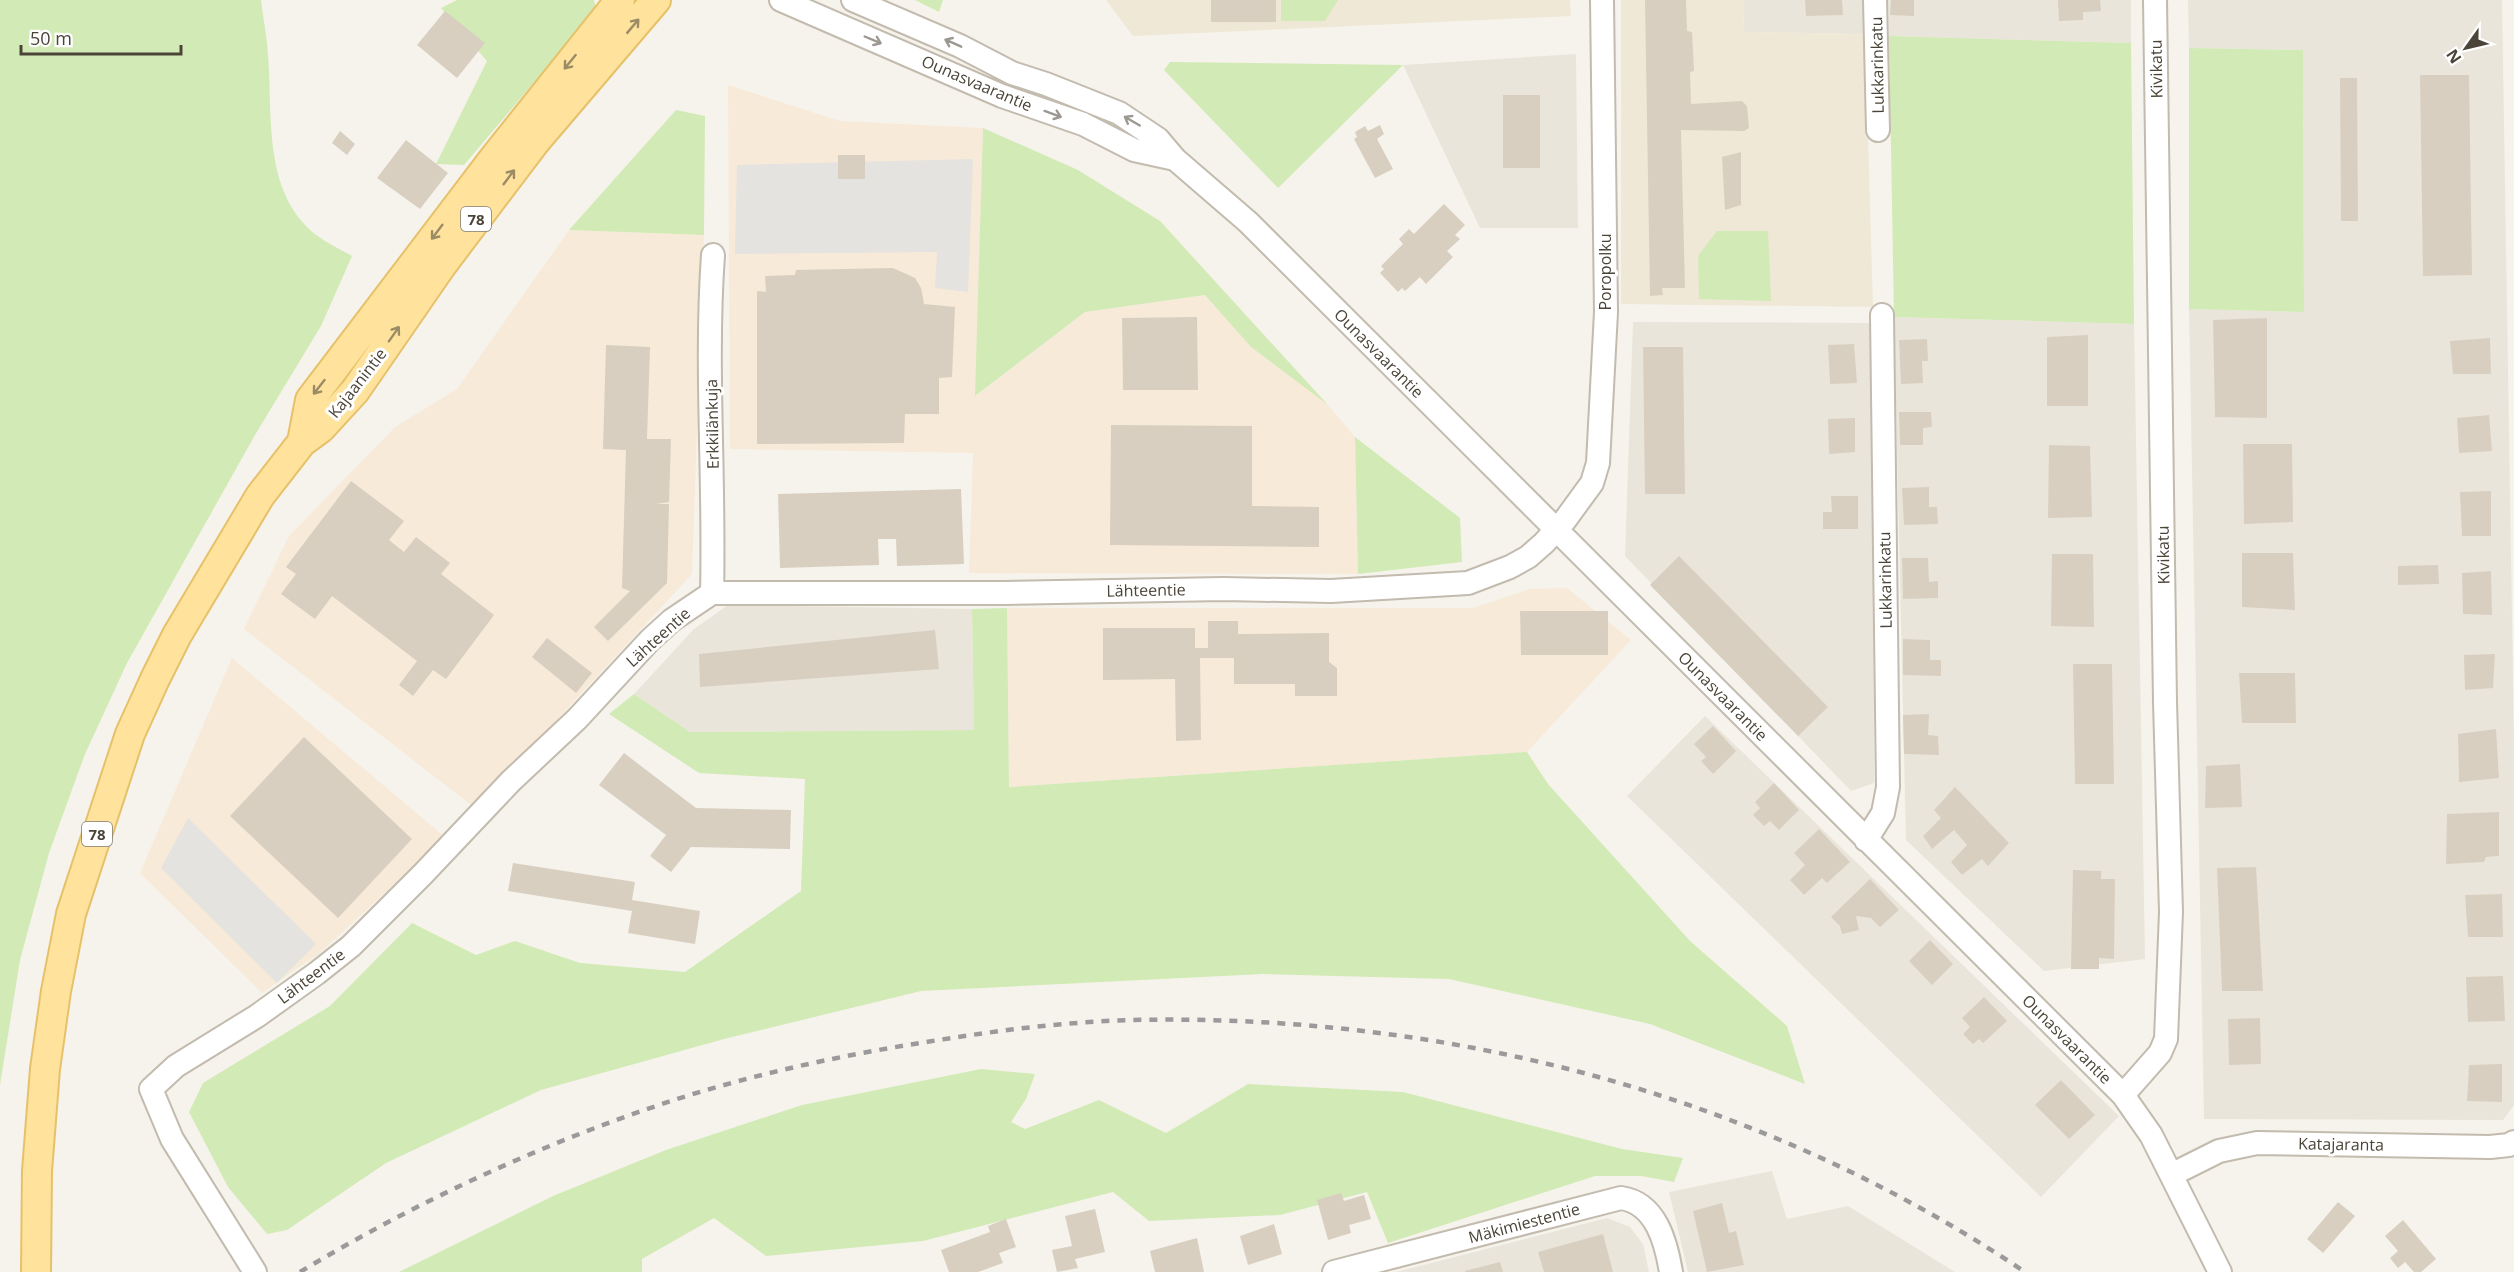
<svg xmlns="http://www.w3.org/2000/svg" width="2514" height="1272" viewBox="0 0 2514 1272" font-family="'Open Sans',sans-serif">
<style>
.residential{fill:#eae5da}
.commercial{fill:#f7ead8}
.education{fill:#efe8d6}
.green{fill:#d2eab5}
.parking{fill:#e5e3e0}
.building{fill:#d8cfc1}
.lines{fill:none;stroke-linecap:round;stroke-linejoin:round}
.minor-casing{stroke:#c2bbae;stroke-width:26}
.major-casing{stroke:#e6c16a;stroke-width:32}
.minor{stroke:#fff;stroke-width:22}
.major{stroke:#ffe39c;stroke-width:28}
.rail{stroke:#9a9a9a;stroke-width:4.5;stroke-dasharray:8 8;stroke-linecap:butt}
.oneway{stroke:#9c8c66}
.oneway2{stroke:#9c9892}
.labels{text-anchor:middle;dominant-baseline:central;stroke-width:6;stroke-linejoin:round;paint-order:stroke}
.shield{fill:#fff;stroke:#817c74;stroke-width:1.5}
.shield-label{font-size:15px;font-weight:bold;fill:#4b4439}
.street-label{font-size:16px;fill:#4b4439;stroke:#fff}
</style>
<rect width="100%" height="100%" fill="#f6f3ec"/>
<path class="residential" d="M1743,0H1864L1865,34L1744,32Z
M1888,0H2131V43L1889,36Z
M2188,0H2502L2514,741V1105L2503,1120L2204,1119L2189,309L2304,312L2303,50L2189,48Z
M1576,54L1578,228H1480L1403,65Z
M1894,317L2134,324L2145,959L2044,971L1906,840Z
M1633,322L1873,323L1874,783L1851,791L1625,556Z
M728,605L972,609L974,730L690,732L634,694L694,629Z
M1705,716L2119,1116L2041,1197L1627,796Z
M1772,1171L1787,1219L1848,1206L1955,1272H1688L1669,1192Z
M1607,1218L1630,1227L1643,1244L1649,1272H1396Z"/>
<path class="commercial" d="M728,85L840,121L983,128L976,396L1085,312L1205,295L1251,347L1328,405L1355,437L1358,574L969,573L973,453L730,449Z
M569,230L704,235L692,574L475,808L244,629L289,536L395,427L457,389Z
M1567,588L1631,640L1527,752L1009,787L1007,608H1473L1530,589Z
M232,658L445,837L321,952L262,993L140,873Z"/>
<path class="education" d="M1106,0H1570L1571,16L1133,36Z
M1621,0H1743L1744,32L1865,34L1873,307L1621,304Z"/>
<path class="green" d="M0,0H261C263,18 267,36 268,55C273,115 262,192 316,235C327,243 340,249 352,256L321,326L255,435L127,663L85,754L49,853L20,960L0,1085Z
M457,0H594L596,9L464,165L436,164L487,61L441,8Z
M915,0H943L939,12Z
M1281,0H1338L1325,21H1281Z
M1889,36L2131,43L2134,324L1894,317Z
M2189,48L2303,50L2304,312L2189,309Z
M1170,62L1403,65L1278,188L1164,70Z
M676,110L705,116L704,235L569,230Z
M983,128L1078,170L1160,221L1328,405L1251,347L1205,295L1085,312L975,396Z
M1717,231H1768L1771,301L1699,299L1698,256Z
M1355,437L1460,518L1462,562L1358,574Z
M1007,608L1009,787L1527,752L1548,784L1690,941L1787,1026L1805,1084L1650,1024L1449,979L1263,974L921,991L724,1039L541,1090L386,1163L287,1230L267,1234L228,1187L189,1112L203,1083L330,1006L412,923L476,955L515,941L580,963L685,972L801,891L805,779L699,773L609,714L634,694L690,732L974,730L972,609Z
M981,1069L1035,1074L1026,1099L1011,1122L1025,1129L1099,1100L1166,1133L1248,1084L1403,1092L1622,1149L1683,1158L1674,1182L1641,1176H1595L1388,1243L1367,1192L1280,1215L1149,1221L1113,1192L923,1241L766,1256L714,1218L642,1259V1272H399L553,1196L666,1150L802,1105Z"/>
<path class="parking" d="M973,159L968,292L935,288L937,252L735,254L737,165Z
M188,818L316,944L277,983L161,868Z"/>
<path class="building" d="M1211,0H1276V22H1211Z
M1645,0H1686L1687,31L1692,32L1694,71L1690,72L1691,104L1742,101L1747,106L1749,128L1744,131L1681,130L1685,288H1662L1663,295L1650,296Z
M1805,0H1842L1843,15L1806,16Z
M1891,0H1914V16L1890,15Z
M2058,0H2100L2101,11L2083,12V20L2059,21Z
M445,11L485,43L457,78L417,45Z
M2420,75H2469L2472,275L2423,276Z
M2340,78H2357L2358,221H2341Z
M1503,95H1540V168H1503Z
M1380,125L1384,134L1377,139L1393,169L1375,178L1354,139L1357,137L1355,132L1365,126L1368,131Z
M340,131L355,144L347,155L332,143Z
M406,140L448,173L420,209L377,178Z
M1741,152V205L1725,210L1722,157Z
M838,155H865V179H838Z
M1444,204L1465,225L1455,235L1460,239L1447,251L1453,257L1426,284L1420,277L1405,291L1402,288L1398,292L1380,273L1384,269L1381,266L1403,244L1399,239L1409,229L1414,234Z
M893,268L915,278L921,288L924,304L955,307L952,377L939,378V414H905L904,443L757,444V291L766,292L765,276L795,275L796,270Z
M1197,317L1198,390H1123L1122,318Z
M2267,318V418L2215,417L2213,320Z
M2088,335V406H2047V337Z
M2490,338L2491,374H2453L2450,341Z
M1927,339L1928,361H1922L1923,383L1901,384L1899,340Z
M1854,344L1857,383L1830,384L1828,345Z
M606,345L650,347L647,439H671L669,502L656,504H669L667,583L608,641L594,627L630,591L622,588L626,450L603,449Z
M1643,347H1683L1685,494H1645Z
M1899,412H1931L1932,427L1923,428V445H1900Z
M2489,415L2492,451L2459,453L2457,418Z
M1855,418V452L1829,454L1828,419Z
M1111,425L1252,426V506L1319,507V547L1110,545Z
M2243,444H2292L2293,522L2244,524Z
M2049,445L2090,446L2092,517L2048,518Z
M351,481L404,521L389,540L404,552L416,537L450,563L441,574L494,615L446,679L433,670L413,696L399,685L417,661L332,596L315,619L281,594L296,574L286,567Z
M1929,487V507H1937L1938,524L1904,525L1902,488Z
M961,489L964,564L897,566L896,539H878L879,565L780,568L778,494Z
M2491,491V536H2462L2460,492Z
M1831,496H1858V529H1823V512H1832Z
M2242,553H2293L2295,610L2242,607Z
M2052,554H2093L2094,627L2051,626Z
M1679,556L1828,707L1798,736L1650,585Z
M1902,558H1928L1929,582L1938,581V598L1903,599Z
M2438,565L2439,584L2398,585V566Z
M2491,571L2492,615L2463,614L2462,573Z
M1520,611H1608V655H1521Z
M1208,621H1238V634L1329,633V662L1337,668V696H1295V684H1234V658H1200L1201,740L1176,741L1175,679L1103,680V628H1195V648H1208Z
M935,630L939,669L700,687L699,654Z
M547,638L592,673L576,693L532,657Z
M1903,639L1930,640V660H1941V676L1903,675Z
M2495,654L2493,688L2465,690L2464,655Z
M2073,664H2112L2114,784H2075Z
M2239,673H2295L2296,723H2242Z
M1929,714L1928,735L1938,736L1939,755L1904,754L1903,715Z
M1713,726L1736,751L1713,774L1701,761L1706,757L1694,744Z
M2496,729L2499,778L2459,782L2458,734Z
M304,737L412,839L338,918L230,816Z
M624,753L696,808L791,810L790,849L691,847L671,872L650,856L666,835L599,785Z
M2240,764L2242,807L2205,808L2206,766Z
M1774,783L1799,810L1779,830L1770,821L1764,826L1753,815L1760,808L1755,802Z
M1955,787L2009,843L1988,866L1982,859L1962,875L1951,862L1967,845L1954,830L1932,849L1923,836L1941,818L1934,810Z
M2499,812V856L2486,857L2484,862L2446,864L2447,814Z
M1819,829L1850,862L1827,883L1822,878L1804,895L1790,880L1805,865L1794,853Z
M513,863L635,882L632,900L700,911L695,944L628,933L632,911L508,891Z
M2256,867L2263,991H2222L2217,868Z
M2073,870L2101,871V879H2115L2114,959L2099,958V969H2071Z
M1870,879L1899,910L1880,927L1871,918L1856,916L1859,930L1842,934L1840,926L1831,917Z
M2502,894L2503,937H2468L2465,895Z
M1930,940L1953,964L1932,985L1909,961Z
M2503,976L2505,1021L2468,1022L2466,977Z
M1984,997L2007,1021L1983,1043L1979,1039L1973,1044L1963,1034L1970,1027L1962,1018Z
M2260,1018L2261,1064L2229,1065L2228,1019Z
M2502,1064V1102L2467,1101L2469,1065Z
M2061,1080L2095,1115L2069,1139L2035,1105Z
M1341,1193L1344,1201L1364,1195L1371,1219L1349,1225L1351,1233L1328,1240L1317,1200Z
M2338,1202L2355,1216L2323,1253L2307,1239Z
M1722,1203L1729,1233L1736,1231L1744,1265L1707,1272L1693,1211Z
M1095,1209L1105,1252L1075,1259L1078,1268L1057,1272L1052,1250L1072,1246L1065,1216Z
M1006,1219L1016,1247L999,1253L1003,1263L978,1272H949L941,1250L990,1232L988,1226Z
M2403,1220L2436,1259L2421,1272H2414L2405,1262L2398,1268L2390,1258L2398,1251L2385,1236Z
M1274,1224L1282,1254L1248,1265L1240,1236Z
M1603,1234L1613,1272H1544L1538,1252Z
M1197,1238L1204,1272H1155L1150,1251Z
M1500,1262L1503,1272H1465V1271Z"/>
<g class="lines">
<defs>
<path id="minor" d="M781,0L1002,96L1083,124L1134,150L1175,159
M853,0L960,46L1012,73L1046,84L1119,113L1158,139L1175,159L1248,222L2123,1095L2151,1135L2220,1272
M1875,0L1878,130
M712,593C715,480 705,367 713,255
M1866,840L1883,813L1888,787L1882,315
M2123,1095L2160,1053L2166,1039L2171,912L2165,702L2155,0
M2173,1174L2219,1151L2257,1143L2490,1147L2509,1145L2514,1142
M255,1272L172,1139L151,1089L176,1066L257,1016L317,973L351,946L423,874L511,781L577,719L650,640L672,620L712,593H1003L1223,589L1331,591L1468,583L1510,567L1528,557L1544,543L1565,520L1592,483L1598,463L1606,312L1602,0
M1334,1272L1621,1198C1656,1203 1666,1242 1671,1272"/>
<path id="major" d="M302,442L310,400L494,158L620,0
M36,1272L37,1171L45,1069L56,991L71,914L130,734L155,679L177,635L260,496L302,442L321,428L355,391L442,265L535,142L656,0"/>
</defs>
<use href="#minor" class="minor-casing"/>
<use href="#major" class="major-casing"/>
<use href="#minor" class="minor"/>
<use href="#major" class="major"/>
<path class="rail" d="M300,1272C418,1201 543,1143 674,1100C752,1075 833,1057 914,1044C986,1032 1059,1022 1132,1020C1448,1013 1762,1095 2025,1272"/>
</g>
<defs><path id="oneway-shaft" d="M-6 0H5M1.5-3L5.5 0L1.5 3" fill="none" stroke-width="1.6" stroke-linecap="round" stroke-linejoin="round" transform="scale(1.5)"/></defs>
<g class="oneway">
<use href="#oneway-shaft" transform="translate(633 26) rotate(-50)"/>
<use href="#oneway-shaft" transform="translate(570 62) rotate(129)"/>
<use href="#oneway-shaft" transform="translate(509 177) rotate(-53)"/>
<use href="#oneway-shaft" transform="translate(437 232) rotate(127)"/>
<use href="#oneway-shaft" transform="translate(394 334) rotate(-55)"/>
<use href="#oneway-shaft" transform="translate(319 387) rotate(128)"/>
</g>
<g class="oneway2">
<use href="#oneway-shaft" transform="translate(873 40) rotate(23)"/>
<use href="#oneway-shaft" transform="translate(953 43) rotate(-156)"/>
<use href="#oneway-shaft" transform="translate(1053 114) rotate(20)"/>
<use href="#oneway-shaft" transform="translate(1132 121) rotate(-150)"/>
</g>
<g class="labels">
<g class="shield">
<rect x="461" y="207" width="30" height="24" rx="4.5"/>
<rect x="82" y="822" width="30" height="24" rx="4.5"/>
</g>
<g class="shield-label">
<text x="476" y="219">78</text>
<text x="97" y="834">78</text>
</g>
<g class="street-label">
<text transform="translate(1877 65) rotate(-91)">Lukkarinkatu</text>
<text transform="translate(2156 69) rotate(-91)">Kivikatu</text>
<text transform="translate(977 83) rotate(23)">Ounasvaarantie</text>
<text transform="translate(1605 272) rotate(-90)">Poropolku</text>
<text transform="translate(1379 353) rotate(45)">Ounasvaarantie</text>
<text transform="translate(357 383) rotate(-52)">Kajaanintie</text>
<text transform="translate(712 424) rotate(-91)">Erkkilänkuja</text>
<text transform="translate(2163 555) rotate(-91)">Kivikatu</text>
<text transform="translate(1885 580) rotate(-91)">Lukkarinkatu</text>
<text transform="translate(1146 590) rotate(-1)">Lähteentie</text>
<text transform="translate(658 637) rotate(-42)">Lähteentie</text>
<text transform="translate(1723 696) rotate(45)">Ounasvaarantie</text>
<text transform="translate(311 976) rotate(-37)">Lähteentie</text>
<text transform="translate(2067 1039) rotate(45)">Ounasvaarantie</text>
<text transform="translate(2341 1144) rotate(1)">Katajaranta</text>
<text transform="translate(1524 1223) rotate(-15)">Mäkimiestentie</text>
</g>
</g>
<g transform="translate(2466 48) rotate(236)" stroke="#ffffff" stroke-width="4.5" paint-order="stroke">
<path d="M0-4.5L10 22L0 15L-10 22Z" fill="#4b4439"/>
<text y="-9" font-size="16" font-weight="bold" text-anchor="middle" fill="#4b4439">N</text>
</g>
<path d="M21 45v9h160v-9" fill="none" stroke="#4b4439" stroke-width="3"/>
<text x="30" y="45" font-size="18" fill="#4b4439" stroke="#ffffff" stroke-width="4.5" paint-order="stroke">50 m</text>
</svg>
